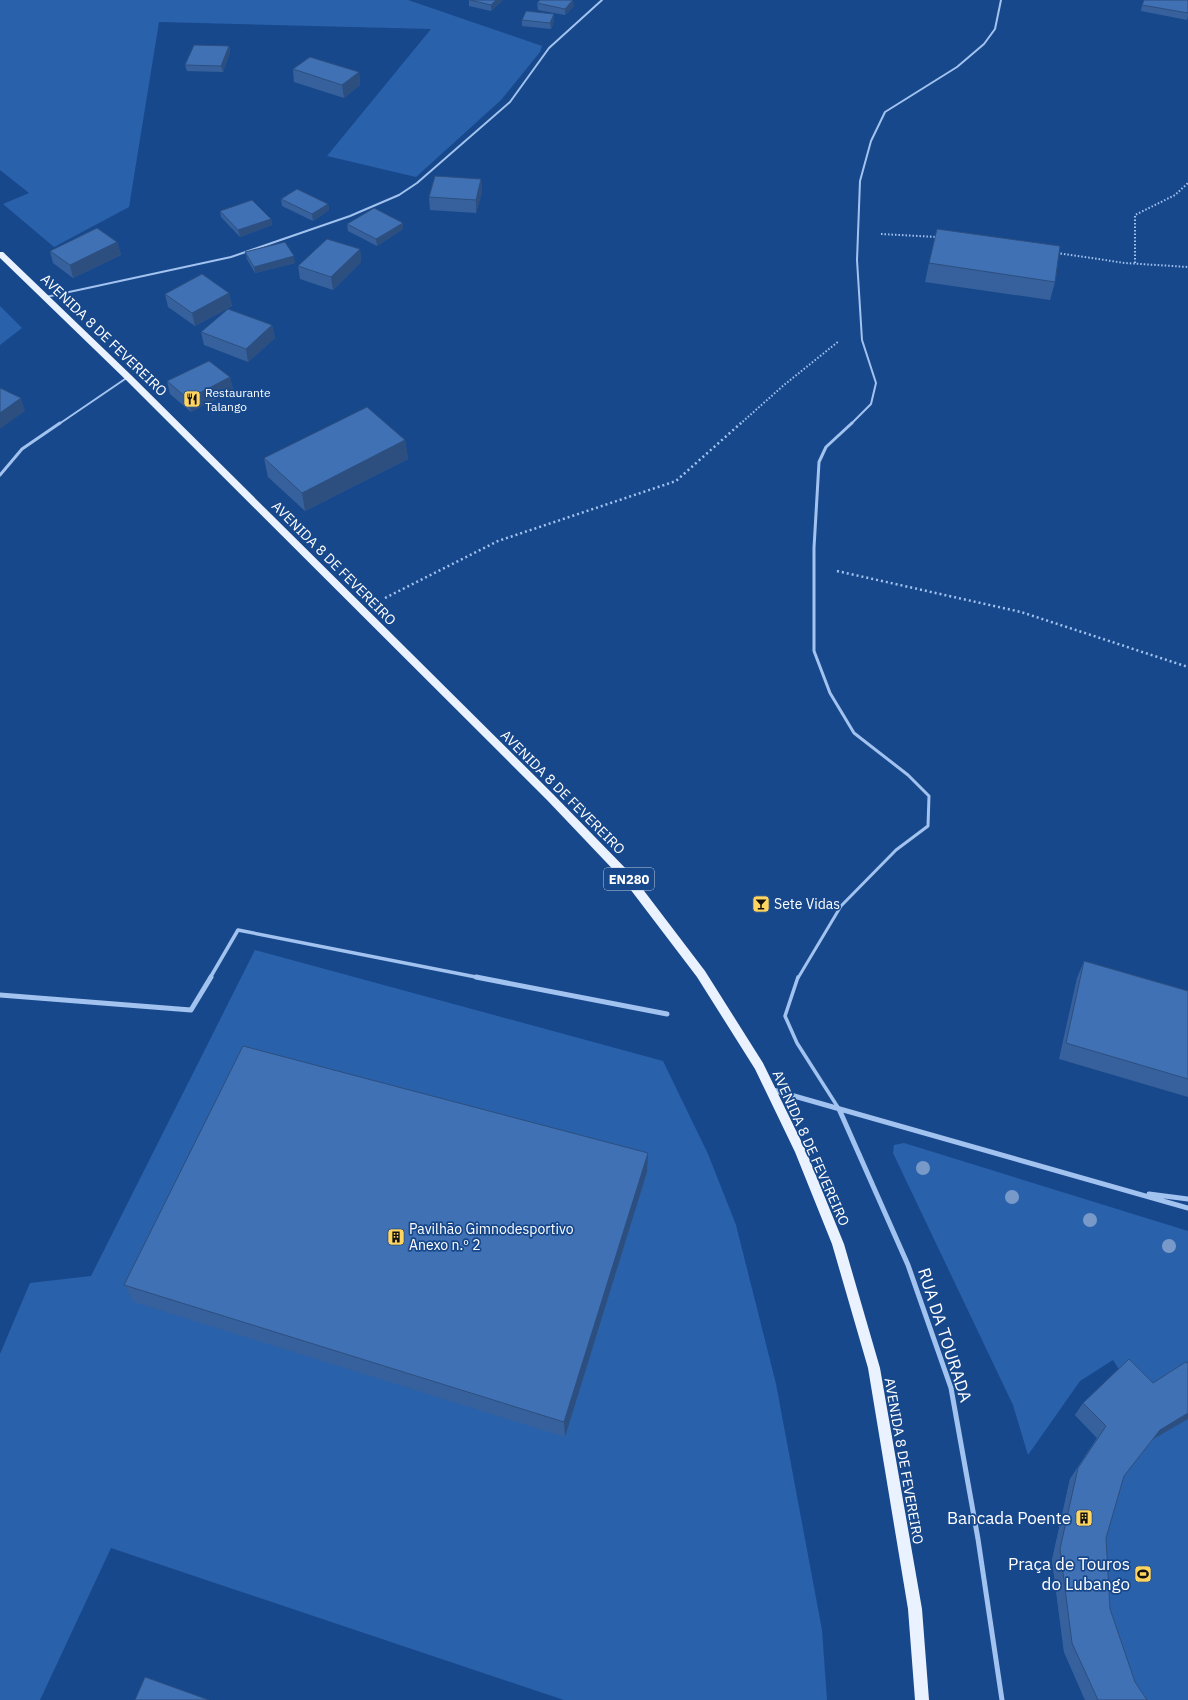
<svg xmlns="http://www.w3.org/2000/svg" width="1188" height="1700" viewBox="0 0 1188 1700" font-family="'IBM Plex Sans',sans-serif">
<style>
.green{fill:#2a61ab}
.lines{fill:none;stroke-linecap:round;stroke-linejoin:round}
.path-far1{stroke:#a2c3ef;stroke-width:2;stroke-dasharray:1.5 2;stroke-linecap:butt}
.path{stroke:#a2c3ef;stroke-width:2.5;stroke-dasharray:2 3;stroke-linecap:butt}
.service-far2{stroke:#a2c3ef;stroke-width:2}
.service-far1{stroke:#a2c3ef;stroke-width:3}
.service{stroke:#a2c3ef;stroke-width:3.5}
.minor-far1{stroke:#a2c3ef;stroke-width:3.5}
.minor{stroke:#a2c3ef;stroke-width:5}
.primary{fill:#eaf2ff;fill-rule:evenodd}
.tree{fill:#799ac9}
.wall{fill:#37619c}
.shaded-wall{fill:#2d4f7f}
.building{fill:#4071b5;stroke:#2d4f7f}
.labels{text-anchor:middle;dominant-baseline:central;stroke-width:3.5;stroke-linejoin:round;paint-order:stroke}
.far-poi-label{font-size:12px;fill:#fff;stroke:#18488c;text-anchor:start}
.shield{fill:#18488c;stroke:#bac8dc;stroke-width:1}
.shield-label{font-size:13px;font-weight:bold;fill:#fff}
.street-label{font-size:14px;fill:#fff;stroke:#18488c}
.poi-label{font-size:14px;fill:#fff;stroke:#18488c;text-anchor:start}
.near-street-label{font-size:17px;fill:#fff;stroke:#18488c}
.near-poi-label{font-size:17px;fill:#fff;stroke:#18488c;text-anchor:end}
</style>
<rect width="100%" height="100%" fill="#18488c"/>
<path class="green" d="M0,0H408L542,46L540,52L501,100L416,177L327,156L431,29L159,22L129,207L54,247L3,204L29,193L0,170Z
M0,306L22,328L0,345Z
M255,950L663,1061L708,1154L736,1225L776,1384L822,1630L827,1700H564L111,1548L40,1700H0V1354L30,1283L91,1276Z
M904,1143L1188,1231V1700H1085L1064,1652L1052,1560L1070,1479L1097,1438L1075,1415L1120,1371L1113,1360L1080,1381L1028,1455L1013,1405L893,1153L894,1145Z"/>
<g class="lines">
<path class="path-far1" d="M881,234L937,237
M1057,253L1125,263L1188,267
M1135,263V215L1175,195L1188,183
M740,424L784,385L839,341"/>
<path class="path" d="M837,571L1021,612L1188,667
M385,598L498,541L676,481L741,423"/>
<path class="service-far2" d="M46,297L231,257L350,216L399,195L417,183L510,102L549,48L602,0
M59,424L128,377
M851,424L871,404L876,383L862,340L857,260L860,181L871,141L885,112L957,67L984,44L995,29L1001,0"/>
<path class="service-far1" d="M0,475L22,449L60,423
M798,978L841,906L896,850L928,826L929,796L908,775L854,733L830,693L814,651V548L819,462L826,447L852,423"/>
<path class="service" d="M798,977L785,1016L797,1043L839,1109"/>
<path class="minor-far1" d="M210,978L238,930L481,978"/>
<path class="minor" d="M476,977L667,1014
M0,995L191,1010L211,977
M773,1090L1188,1208
M839,1109L908,1265L951,1388L978,1539L1002,1700
M1149,1194L1188,1199"/>
<path class="primary" d="M0,252H3L131,375L553,794L632,875L705,971L763,1063L806,1151L844,1244L880,1368L922,1609L929,1700H915L908,1609L868,1368L832,1244L795,1152L755,1069L697,977L624,881L547,800L125,379L0,258Z"/>
</g>
<g class="tree">
<circle cx="923" cy="1168" r="7"/>
<circle cx="1012" cy="1197" r="7"/>
<circle cx="1090" cy="1220" r="7"/>
<circle cx="1169" cy="1246" r="7"/>
</g>
<path class="wall" d="M469,0H503L491,11L469,6Z
M1188,0V16L1187,20L1141,11L1142,5Z
M537,3L574,6L565,15L538,10Z
M522,20L554,21L551,29L522,26Z
M229,46L230,52L223,72L187,71L185,65Z
M293,69L359,72L360,85L344,98L294,82Z
M481,179L482,192L476,213L430,210L429,197Z
M281,199L328,204L329,210L313,221L282,206Z
M220,211L271,219L272,225L240,237L221,217Z
M347,224L403,229L377,246L348,231Z
M117,242L121,255L73,278L53,263L50,251Z
M360,249L361,262L333,290L300,279L298,266Z
M245,252L295,263L255,273L247,259Z
M929,263L1055,282L1050,300L925,282Z
M229,293L232,306L195,326L168,307L165,294Z
M272,325L275,338L248,362L204,345L201,332Z
M230,377L233,390L191,412L170,394L167,381Z
M405,440L408,459L305,511L268,477L264,458Z
M1084,961L1188,991V1097L1059,1059L1077,978Z
M648,1153L647,1172L565,1437L134,1302L124,1285Z
M1083,1403L1151,1441L1124,1476L1106,1538L1110,1609L1135,1682L1147,1700H1085L1064,1652L1052,1560L1070,1479L1097,1438L1075,1415Z"/>
<path class="shaded-wall" d="M496,0H503L491,11V5Z
M573,0L574,6L565,15V9Z
M554,14V21L551,29L550,23Z
M229,46L230,52L223,72L221,66Z
M359,72L360,85L344,98L342,85Z
M481,179L482,192L476,213V200Z
M328,204L329,210L313,221L312,214Z
M271,219L272,225L240,237L238,230Z
M403,223V229L377,246L376,239Z
M117,242L121,255L73,278L70,265Z
M360,249L361,262L333,290L331,277Z
M294,256L295,263L255,273L254,267Z
M229,293L232,306L195,326L192,313Z
M272,325L275,338L248,362L246,349Z
M230,377L233,390L191,412L188,399Z
M21,398L25,411L0,429V413Z
M405,440L408,459L305,511L302,493Z
M648,1153L647,1172L565,1437L564,1422Z
M1188,1413V1419L1150,1441L1160,1430Z"/>
<path class="building" d="M470,0H496L491,5Z
M540,0H573L565,9L537,3Z
M1144,0H1188V13L1142,5Z
M526,11L554,14L550,23L522,20Z
M194,45L229,46L221,66L185,65Z
M310,57L359,72L342,85L293,69Z
M435,176L481,179L476,200L429,197Z
M297,189L328,204L312,214L281,199Z
M252,200L271,219L238,230L220,211Z
M374,208L403,223L376,239L347,224Z
M97,228L117,242L70,265L50,251Z
M937,229L1060,246L1055,282L929,263Z
M327,239L360,249L331,277L298,266Z
M285,242L294,256L254,267L245,252Z
M202,274L229,293L192,313L165,294Z
M228,309L272,325L246,349L201,332Z
M209,361L230,377L188,399L167,381Z
M0,388L21,398L0,413Z
M367,407L405,440L302,493L264,458Z
M1084,961L1188,991V1079L1066,1043Z
M243,1046L648,1153L564,1422L124,1285Z
M1129,1359L1153,1383L1184,1363L1188,1362V1413L1160,1430L1124,1476L1106,1538L1110,1609L1135,1682L1147,1700H1098L1072,1643L1060,1549L1078,1468L1106,1426L1083,1403Z
M145,1677L209,1700H135Z"/>
<defs>
<symbol id="restaurant-square" viewBox="-11 -11 22 22"><rect x="-9" y="-9" width="18" height="18" rx="4" fill="#ffd560" stroke="#18488c"/><path d="M-5-6h1v4h1v-4h1v4h1v-4h1v5L-1.5 .5V6h-2V.5L-5-1ZM5-6V6H3V1.5H1.5Q1.5-4 5-6Z" fill="#111"/></symbol>
<symbol id="bar-square" viewBox="-11 -11 22 22"><rect x="-9" y="-9" width="18" height="18" rx="4" fill="#ffd560" stroke="#18488c"/><path d="M-6-5H6L.8 .8V4.5H3.5V6h-7V4.5H-.8V.8Z" fill="#111"/></symbol>
<symbol id="building-square" viewBox="-11 -11 22 22"><rect x="-9" y="-9" width="18" height="18" rx="4" fill="#ffd560" stroke="#18488c"/><path d="M-4-6H4V6H1V3H-1V6H-4ZM-2.5-4.3h1.7v1.8h-1.7ZM.8-4.3h1.7v1.8H.8ZM-2.5-1h1.7V.8h-1.7ZM.8-1h1.7V.8H.8Z" fill="#111"/></symbol>
<symbol id="stadium-square" viewBox="-11 -11 22 22"><rect x="-9" y="-9" width="18" height="18" rx="4" fill="#ffd560" stroke="#18488c"/><path d="M0-5a6.5 5 0 1 0 0 10a6.5 5 0 1 0 0-10ZM-3.5-1.8h7v3.6h-7Z" fill="#111"/></symbol>
</defs>
<g fill-rule="evenodd">
<use href="#restaurant-square" x="182" y="389" width="20" height="20"/>
<use href="#bar-square" x="751" y="894" width="20" height="20"/>
<use href="#building-square" x="386" y="1227" width="20" height="20"/>
<use href="#building-square" x="1074" y="1508" width="20" height="20"/>
<use href="#stadium-square" x="1133" y="1564" width="20" height="20"/>
</g>
<g class="labels">
<g class="far-poi-label">
<text x="205" y="392">Restaurante<tspan x="205" dy="14">Talango</tspan></text>
</g>
<rect class="shield" x="604" y="868" width="50" height="22" rx="3"/>
<g class="shield-label">
<text x="629" y="879">EN280</text>
</g>
<g class="street-label">
<text transform="translate(104 335) rotate(44)">AVENIDA 8 DE FEVEREIRO</text>
<text transform="translate(334 563) rotate(45)">AVENIDA 8 DE FEVEREIRO</text>
<text transform="translate(563 792) rotate(45)">AVENIDA 8 DE FEVEREIRO</text>
<text transform="translate(811 1148) rotate(66)">AVENIDA 8 DE FEVEREIRO</text>
<text transform="translate(904 1461) rotate(80)">AVENIDA 8 DE FEVEREIRO</text>
</g>
<g class="poi-label">
<text x="774" y="904">Sete Vidas</text>
<text x="409" y="1229">Pavilhão Gimnodesportivo<tspan x="409" dy="16">Anexo n.º 2</tspan></text>
</g>
<g class="near-street-label">
<text transform="translate(945 1335) rotate(72)">RUA DA TOURADA</text>
</g>
<g class="near-poi-label">
<text x="1071" y="1518">Bancada Poente</text>
<text x="1130" y="1564">Praça de Touros<tspan x="1130" dy="20">do Lubango</tspan></text>
</g>
</g>
</svg>
